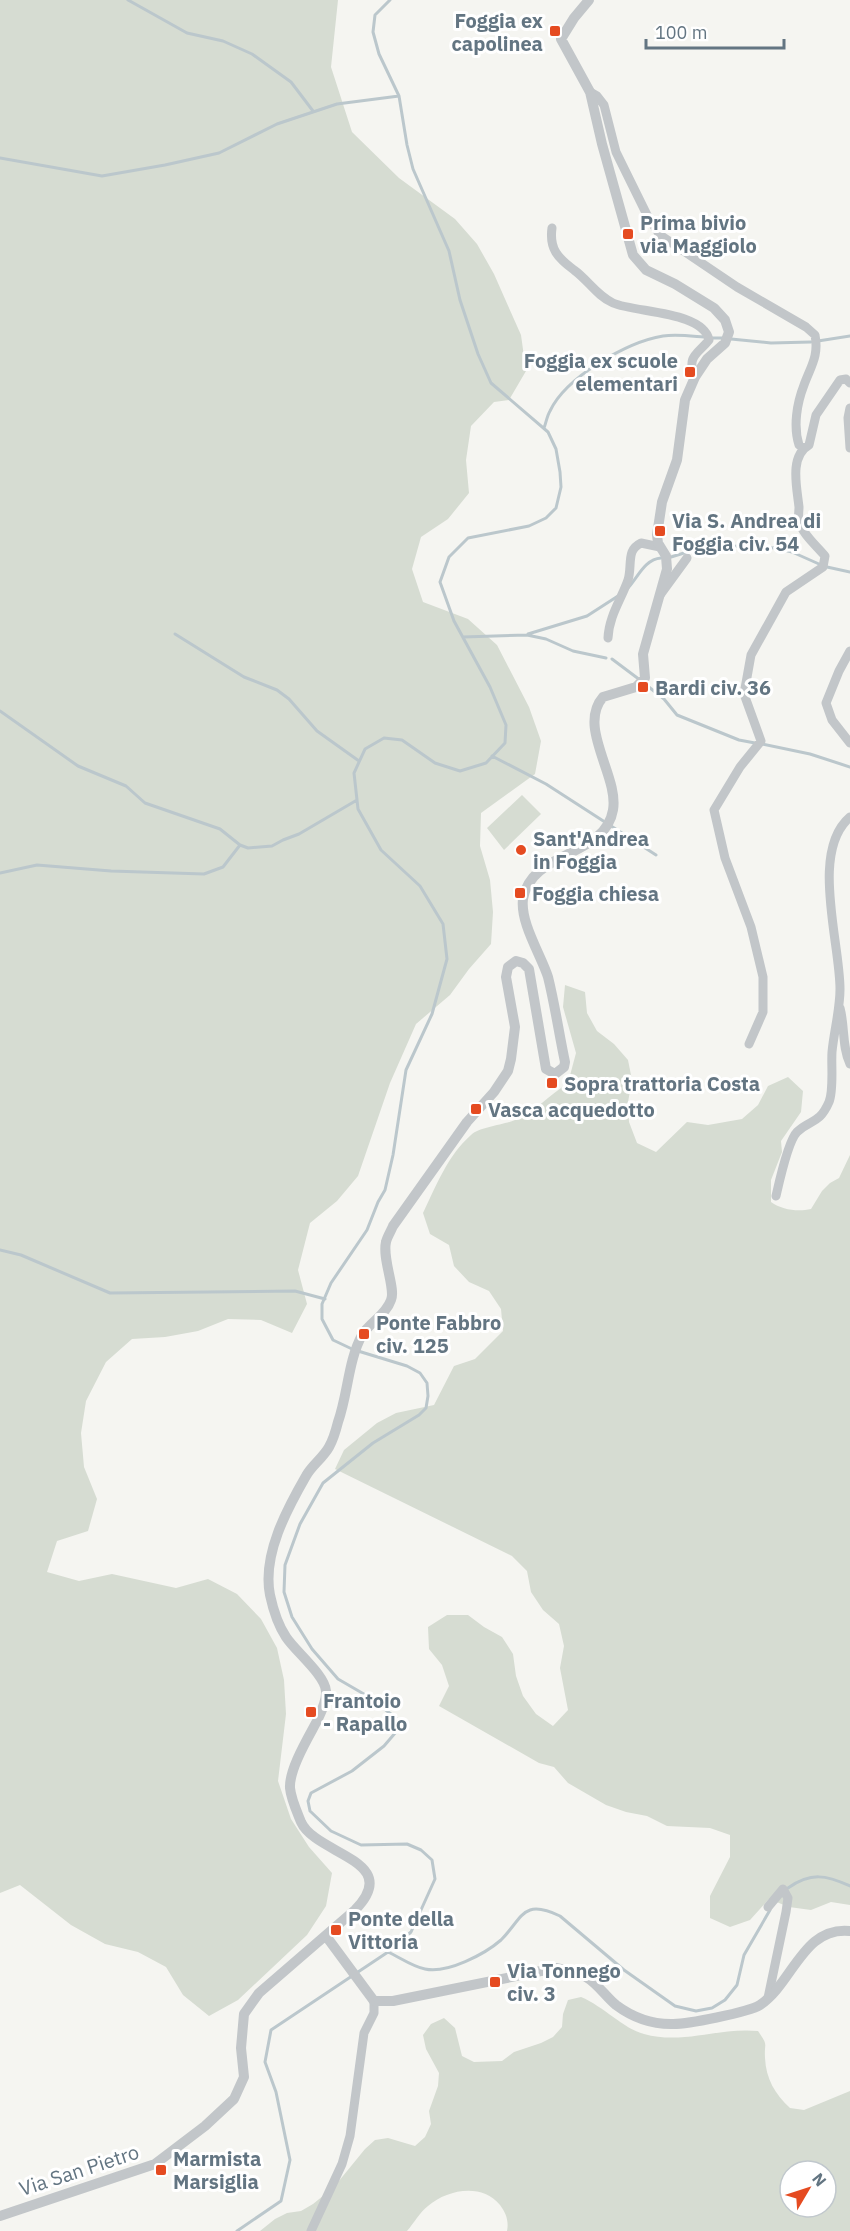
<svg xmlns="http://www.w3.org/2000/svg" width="850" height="2231" viewBox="0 0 850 2231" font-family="'IBM Plex Sans',sans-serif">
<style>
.green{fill:#d6dcd2;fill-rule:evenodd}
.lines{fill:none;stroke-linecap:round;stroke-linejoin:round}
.stream{stroke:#bbc7cc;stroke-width:3}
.minor{stroke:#c2c6c9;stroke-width:9}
.tertiary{stroke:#c2c6c9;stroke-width:10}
.poi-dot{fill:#e54b21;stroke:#fff;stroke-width:2}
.labels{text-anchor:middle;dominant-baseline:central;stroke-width:6;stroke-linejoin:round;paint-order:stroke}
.poi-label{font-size:20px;font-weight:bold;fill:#637582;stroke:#fff;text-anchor:start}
.street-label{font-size:20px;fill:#637582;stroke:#fff}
</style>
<rect width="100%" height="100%" fill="#f5f5f1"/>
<path class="green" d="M0,0H338L331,67L352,132L399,178L455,219L477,244L494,274L521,335L526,371L509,400L494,402L471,426L466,460L469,493L448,519L421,537L412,569L423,602L468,619L497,645L529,707L541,741L535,774L481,813L480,846L490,880L493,912L491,944L469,969L450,995L416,1024L390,1083L358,1176L337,1201L310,1223L298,1270L307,1304L292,1333L261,1320L228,1319L198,1331L165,1337L132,1339L106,1362L86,1401L81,1433L84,1467L97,1499L88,1531L57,1541L47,1572L79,1581L112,1574L176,1588L208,1579L237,1594L261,1619L277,1648L284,1680L286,1714L278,1781L291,1819L309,1847L332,1873L326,1906L307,1935L238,2000L209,2016L183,1995L166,1967L138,1952L105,1944L71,1925L20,1885L0,1893Z
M522,795L541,814L504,850L487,828Z
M565,985L585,992L587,1013L597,1031L614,1044L628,1060L632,1080L628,1102L629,1122L637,1143L656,1152L687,1122L708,1125L742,1119L758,1105L768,1086L788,1077L803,1091L801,1112L781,1141L782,1152L771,1180V1202C782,1210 798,1212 811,1209L822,1191L830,1183L839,1178L850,1155V1905L831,1902L811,1910L789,1907L769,1899L750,1920L730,1927L710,1918V1896L730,1857V1835L710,1828L667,1826L647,1816L626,1812L606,1805L568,1783L554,1767L539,1763L439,1706L449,1686L442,1665L429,1649L428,1627L447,1615H468L484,1627L502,1637L513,1654L516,1676L523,1696L536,1714L553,1726L568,1710L560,1668L564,1646L559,1624L543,1610L531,1592L527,1571L512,1556L335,1469L344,1450L377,1423L396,1413L434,1405L454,1366L475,1359L503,1331L501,1309L489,1291L469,1282L454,1266L449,1245L430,1234L423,1213C436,1186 448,1155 471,1135C479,1127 504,1125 515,1120C535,1111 550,1095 568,1083L576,1053L563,1007Z
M581,1997C603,2006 624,2029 644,2034C683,2045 720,2027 758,2031C769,2047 764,2041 765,2058C766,2079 775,2094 790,2108L804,2110L850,2091V2231H507C509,2221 506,2213 500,2205C482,2183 448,2189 428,2206C420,2212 414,2223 407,2231H260L275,2219L287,2213L301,2211L313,2204L334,2187L365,2149L375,2140L388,2138L415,2146L425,2137L431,2124L429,2111L438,2086L439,2073L426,2049L423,2035L431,2024L444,2018L455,2028L462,2056L474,2062L502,2061L514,2052L541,2043L553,2037L562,2027L563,2014L568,2000ZM790,2171H826V2207H790Z"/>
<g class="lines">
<path class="stream" d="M128,0L187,33L223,41L252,54L291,82L313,111
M0,158L102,176L165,165L219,153L277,124L337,104L399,96
M712,338H724
M731,339L771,343L811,342
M818,341L850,336
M544,428C546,423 547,416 550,411C566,377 627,342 663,336C676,334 691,336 704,337
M671,557L710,545L775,548L792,552L819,564
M827,567L850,572
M628,588C638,577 645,559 661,558
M175,634L244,677L277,690L289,699L317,731L359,761
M528,634L587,616L618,596
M463,637L527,635L546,639L573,651L606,658
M612,659L640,680
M645,684L664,699L677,715L739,740L755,743
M0,711L78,766L126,786L145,803L220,829L240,845L248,848L272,846L283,840L299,834L357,800
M762,744L810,754L850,767
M492,756L546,784L656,855
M0,873L37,865L111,871L204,874L223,867L240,845
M0,1250L21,1255L110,1293L295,1291L325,1299
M352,1349L333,1340L322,1319V1304L331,1283L367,1230L378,1202L385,1190L393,1155L406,1070L432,1014L447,959L443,924L420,886L381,850L358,809L354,773L365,749L384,738L402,740L435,763L460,771L486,763L505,743L506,725L490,687L454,621L440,582L449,557L468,538L529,526L546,518L556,508L561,487L560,472L556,449L548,432L491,383L478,354L460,300L449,251L413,169L407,145L399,96L379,54L373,32L375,15L390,0
M788,1888C811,1872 826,1875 850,1886
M388,1952C399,1957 413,1967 425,1969C447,1974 485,1954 501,1940C523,1918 522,1898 560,1916L624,1970L675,2006L696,2011L712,2008L725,2000L737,1985L744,1955L770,1910
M237,2231L281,2201L290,2160L276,2092L265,2062L271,2030L388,1952L411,1932L435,1879L432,1860L421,1850L407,1844L361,1845L331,1831L310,1811L308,1801L311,1793L352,1771L384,1746L396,1732V1718L369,1697L338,1679L312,1649L292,1617L284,1592L285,1565L300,1524L323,1483L373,1443L419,1415L426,1408L428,1396L427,1383L420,1373L407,1366L358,1351"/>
<path class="minor" d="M590,92L597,96L604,105L616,152L648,217L660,235L737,287L806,327L815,335C819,356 811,366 804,385C797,403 793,426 799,445L804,448
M552,228C549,249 558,258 574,270C588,280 597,296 613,303C636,313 703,311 709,340C698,354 686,356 695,377
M850,408L848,418L850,448
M660,595L687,558
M608,638C609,616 621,600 628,580C631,571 629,560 632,552C634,547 637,545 641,543L660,547
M850,651L839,671L826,703L832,720L850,743
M840,1008C845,1026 842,1048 850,1064
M749,1044L763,1012V977L751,927L725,858L714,810L740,767L761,741L744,694L751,655L786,592L823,567L825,556C817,546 802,534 799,521C798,517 799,511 799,507C797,488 789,456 809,445L816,415L840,380L846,379L850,383
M776,1196C779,1183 788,1141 797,1132C810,1119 819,1125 829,1102C834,1090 831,1065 832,1052C834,1031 840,1010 840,989C840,942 810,851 850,817
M768,1998L786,1912L788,1898L783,1889L768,1907
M311,2231L342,2164L350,2136L364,2033L374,2013V2001"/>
<path class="tertiary" d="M326,1936L374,2001H393L556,1968C566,1970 578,1971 586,1977C598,1984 606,1997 616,2005C632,2017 652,2024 671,2024C685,2025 749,2012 760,2005C793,1983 803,1926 850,1931
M0,2216L155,2164L205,2126L234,2099L244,2077L241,2048L244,2014L259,1993L355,1910C404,1860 316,1855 301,1822C297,1812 291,1799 290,1788C289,1769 308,1738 317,1721C321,1712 327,1701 326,1691C325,1675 295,1651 286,1637C278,1625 273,1609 270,1595C262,1555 287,1509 306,1476C312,1465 323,1458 329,1447C333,1440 336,1430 338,1422C348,1394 348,1361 362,1335C370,1322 386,1315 391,1300C396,1289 382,1259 386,1242C387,1237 391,1231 393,1226L467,1122L494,1092L508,1071L511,1059L515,1027L506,977L508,967L516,961L523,963L529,969L546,1069L555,1074L564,1067L565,1062C559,1034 555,1005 548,977C541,955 520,923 523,899C531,850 605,858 613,810C619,776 577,727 603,697L636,687L645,678L643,654L667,569L666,556L658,543L657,535L662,502L677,460L685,400L695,377L707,359L725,343L729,332L725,320L714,308L675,284L646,270L633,255L602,144L590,92L561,39L574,18L589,0"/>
</g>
<g class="poi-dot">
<rect x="549" y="25" width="12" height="12" rx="3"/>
<rect x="622" y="228" width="12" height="12" rx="3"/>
<rect x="684" y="366" width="12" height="12" rx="3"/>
<rect x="654" y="525" width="12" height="12" rx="3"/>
<rect x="637" y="681" width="12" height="12" rx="3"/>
<circle cx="521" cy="850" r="6"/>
<rect x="514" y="887" width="12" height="12" rx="3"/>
<rect x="546" y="1077" width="12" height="12" rx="3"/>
<rect x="470" y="1103" width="12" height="12" rx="3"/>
<rect x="358" y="1328" width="12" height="12" rx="3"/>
<rect x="305" y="1706" width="12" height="12" rx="3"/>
<rect x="330" y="1924" width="12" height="12" rx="3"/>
<rect x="489" y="1976" width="12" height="12" rx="3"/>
<rect x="155" y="2164" width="12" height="12" rx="3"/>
</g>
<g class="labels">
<g class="poi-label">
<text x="543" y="20" text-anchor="end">Foggia ex<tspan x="543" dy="23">capolinea</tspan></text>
<text x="640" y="222">Prima bivio<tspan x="640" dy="23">via Maggiolo</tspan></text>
<text x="678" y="360" text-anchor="end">Foggia ex scuole<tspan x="678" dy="23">elementari</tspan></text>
<text x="672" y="520">Via S. Andrea di<tspan x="672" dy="23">Foggia civ. 54</tspan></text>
<text x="655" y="687">Bardi civ. 36</text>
<text x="533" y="838">Sant'Andrea<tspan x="533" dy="23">in Foggia</tspan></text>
<text x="532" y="893">Foggia chiesa</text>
<text x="564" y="1083">Sopra trattoria Costa</text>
<text x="488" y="1109">Vasca acquedotto</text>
<text x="376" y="1322">Ponte Fabbro<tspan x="376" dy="23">civ. 125</tspan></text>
<text x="323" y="1700">Frantoio<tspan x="323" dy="23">- Rapallo</tspan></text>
<text x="348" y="1918">Ponte della<tspan x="348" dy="23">Vittoria</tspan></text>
<text x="507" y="1970">Via Tonnego<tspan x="507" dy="23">civ. 3</tspan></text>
<text x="173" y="2158">Marmista<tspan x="173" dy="23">Marsiglia</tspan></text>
</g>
<g class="street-label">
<text transform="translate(79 2170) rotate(-18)">Via San Pietro</text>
</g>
</g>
<g transform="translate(808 2189) rotate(51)"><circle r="28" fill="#ffffff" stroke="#c1c8cd" stroke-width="1.5"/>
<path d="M0-4.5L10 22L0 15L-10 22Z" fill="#e54b21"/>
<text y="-9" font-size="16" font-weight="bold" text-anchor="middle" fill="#637582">N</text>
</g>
<path d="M646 39v9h138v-9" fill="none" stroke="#637582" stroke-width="3"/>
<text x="655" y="39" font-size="18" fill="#637582" stroke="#ffffff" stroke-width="4.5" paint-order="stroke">100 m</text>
</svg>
